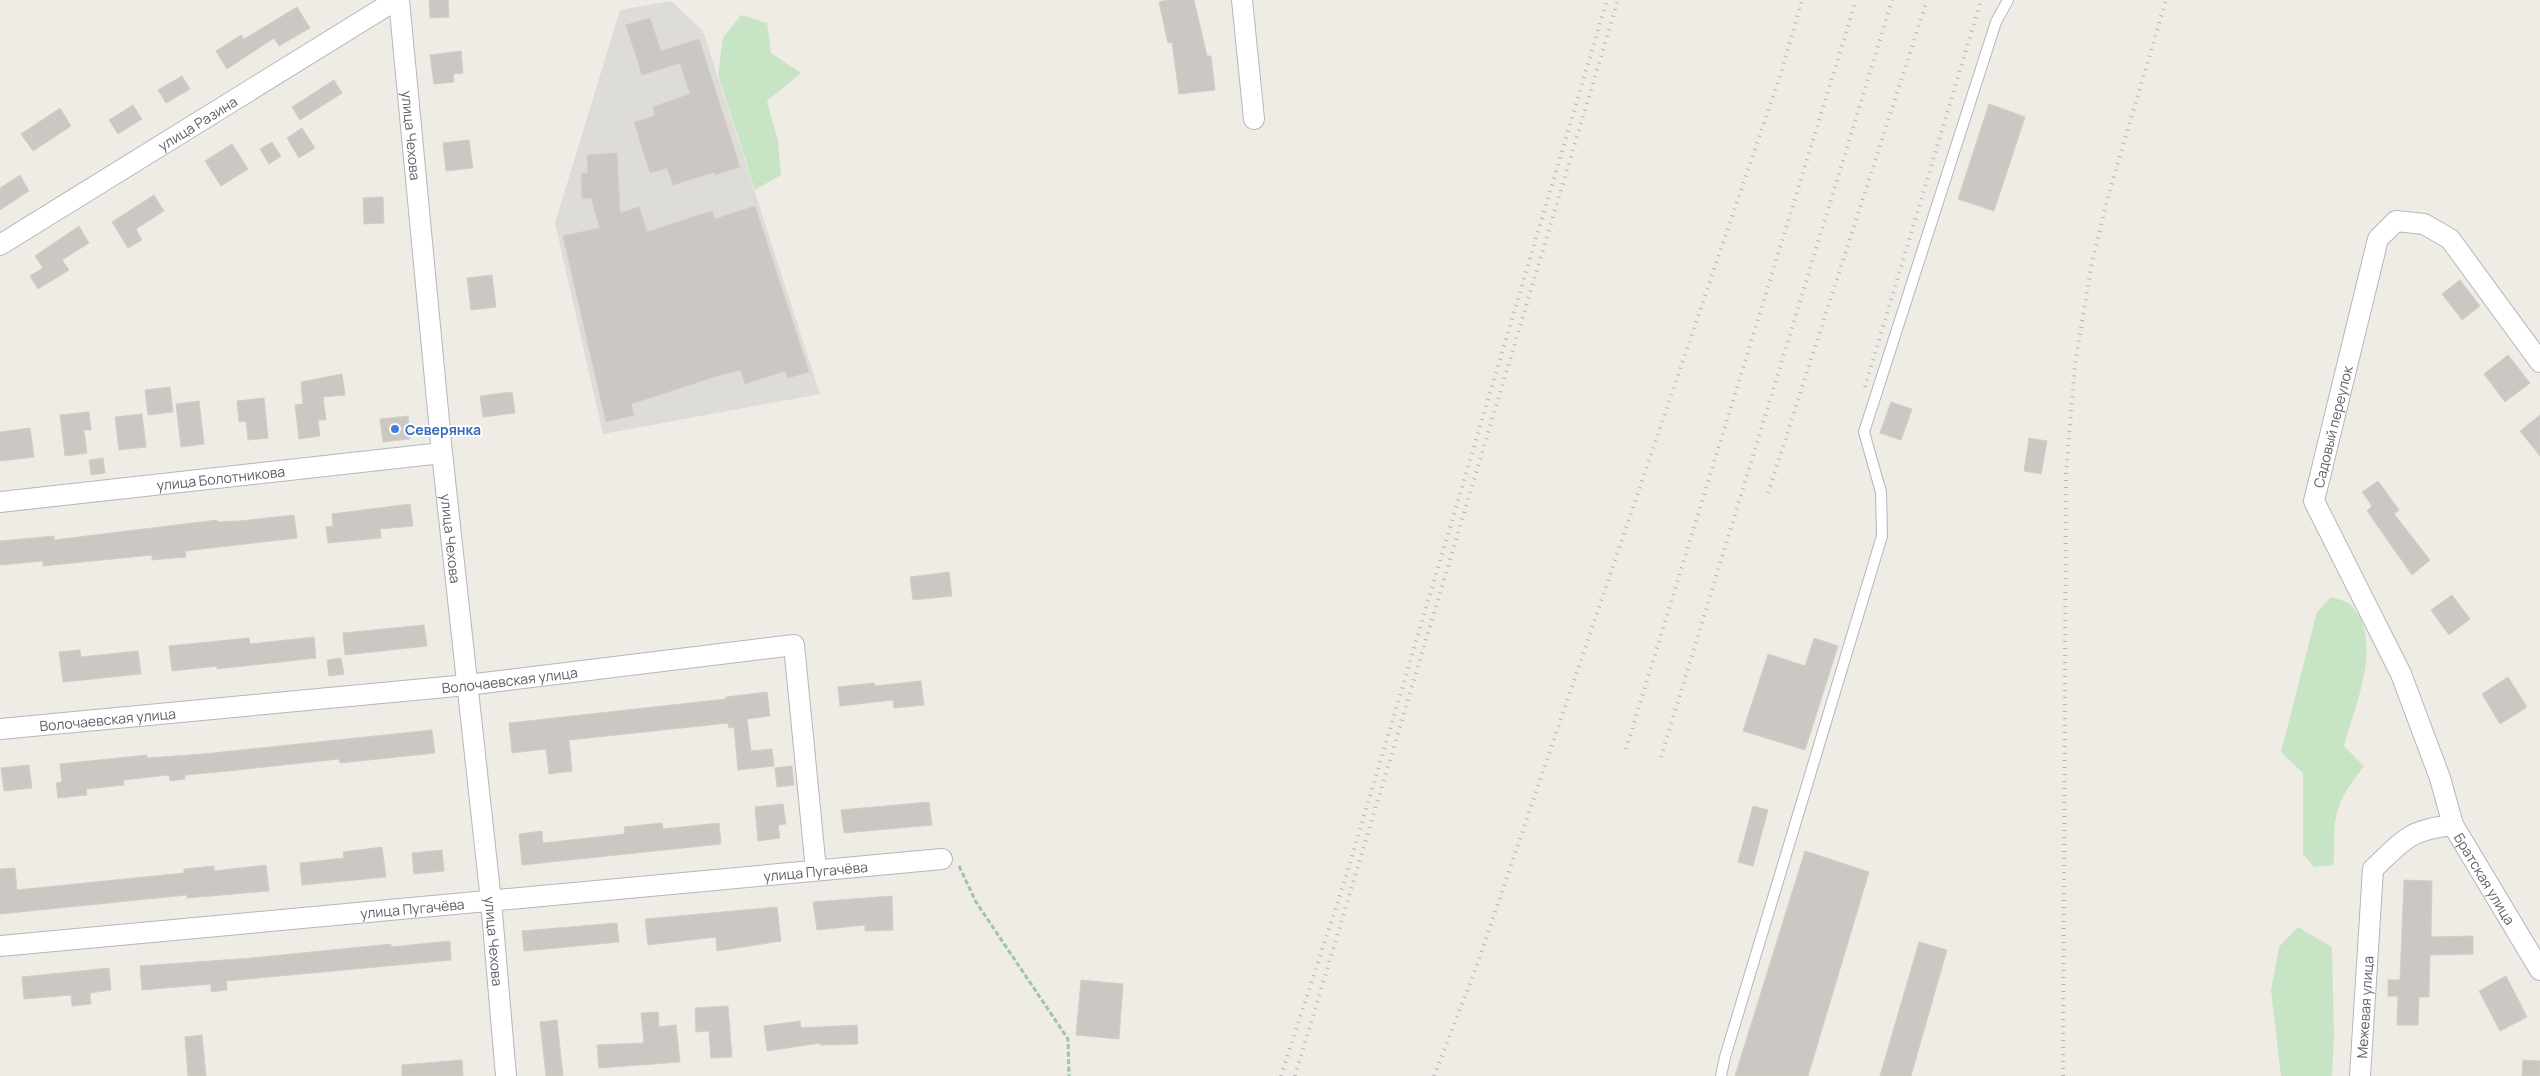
<svg xmlns="http://www.w3.org/2000/svg" width="2540" height="1076" viewBox="0 0 2540 1076" font-family="Manrope,sans-serif">
<style>
.industrial{fill:#dedcd8}
.green{fill:#c7e4c5}
.building{fill:#cbc7c3;stroke:#d3cec5}
.lines{fill:none;stroke-linecap:round;stroke-linejoin:round}
.service-casing{stroke:#b3b6ba;stroke-width:12}
.minor-casing{stroke:#b3b6ba;stroke-width:22}
.path{stroke:#9ec5a7;stroke-width:3;stroke-dasharray:5 2.5;stroke-linecap:butt}
.service{stroke:#fff;stroke-width:10}
.minor{stroke:#fff;stroke-width:20}
.rail{stroke:#b4b5b5;stroke-width:4;stroke-dasharray:1 6;stroke-linecap:butt}
.shop-dot{fill:#3f7fe0;stroke:#fff;stroke-width:2}
.labels{text-anchor:middle;dominant-baseline:central;stroke-width:4;stroke-linejoin:round;paint-order:stroke}
.street-label{font-size:14px;fill:#5e6265;stroke:#fff}
.shop-label{font-size:14px;font-weight:bold;fill:#366cbe;stroke:#fff;text-anchor:start}
</style>
<rect width="100%" height="100%" fill="#efece6"/>
<path class="industrial" d="M671,1L703,31L820,394L603,434L555,223L620,10Z"/>
<path class="green" d="M741,15L767,23L771,53L801,73L767,101L778,141L781,175L755,190L718,75L723,38Z
M2331,597C2337,599 2348,601 2352,606C2384,644 2355,704 2344,746L2364,766C2351,783 2338,800 2335,822C2333,836 2336,850 2333,865L2314,867L2303,854V773L2281,752L2317,612Z
M2298,927L2332,947L2334,1035L2332,1076H2281L2271,990L2279,947Z"/>
<path class="building" d="M429,0H448L449,17L430,18Z
M1167,0H1194L1207,56H1211L1215,90L1179,94L1172,42L1168,43L1159,2Z
M297,7L310,28L279,46L274,38L227,69L216,51L241,35L244,39Z
M650,18L661,51L699,39L740,167L715,175L714,172L673,185L667,168L650,173L634,122L655,116L653,107L690,94L680,63L642,75L626,25Z
M461,51L463,73L453,74L454,82L434,84L430,55Z
M182,76L190,89L166,103L158,90Z
M334,80L342,93L300,120L292,107Z
M1989,104L2025,117L1994,211L1958,199Z
M133,105L142,119L118,134L109,120Z
M60,108L71,126L33,151L21,134Z
M302,128L315,148L299,158L287,138Z
M469,140L473,168L446,171L443,143Z
M272,142L281,156L269,164L260,149Z
M232,144L248,169L221,186L205,161Z
M617,153L620,213L639,207L647,232L712,211L715,219L755,206L809,372L788,378L785,371L745,384L741,370L720,375L631,404L634,415L606,422L563,236L600,228L591,198L582,199L581,173H588L587,155Z
M20,175L29,191L0,210V188Z
M154,195L164,211L136,229L142,240L128,248L112,222Z
M383,197L384,223L364,224L363,198Z
M79,226L89,243L62,260L69,270L38,289L30,276L43,268L35,256Z
M492,275L496,307L471,310L467,278Z
M2460,280L2480,306L2462,320L2442,294Z
M2508,355L2530,383L2505,402L2484,374Z
M342,374L345,395L323,397L326,420H318L320,436L299,439L295,405L303,404L301,382Z
M170,387L173,412L148,415L145,390Z
M512,392L515,413L483,417L480,396Z
M264,398L268,438L248,440L246,421L239,422L237,401Z
M199,401L204,444L181,447L176,404Z
M1891,402L1912,409L1901,440L1880,433Z
M89,412L91,430H84L87,453L65,456L60,415Z
M142,414L146,447L119,450L115,417Z
M2540,415V456L2520,431Z
M408,416L410,439L383,442L380,419Z
M30,428L34,457L0,461V432Z
M2029,438L2047,441L2041,474L2024,471Z
M103,458L105,473L91,475L89,460Z
M2378,481L2399,510L2394,514L2430,560L2412,575L2367,511L2372,506L2362,492Z
M410,504L413,526L380,529L381,538L328,543L326,527L333,526L332,514Z
M294,515L297,538L185,551L186,557L152,560V555L43,566V561L0,565V541L54,536V540L217,520V522L240,521Z
M949,572L952,596L913,600L910,577Z
M2452,595L2470,619L2449,635L2431,610Z
M424,625L427,646L345,655L343,633Z
M314,637L316,658L217,669V666L172,671L169,646L249,638L250,644Z
M1814,638L1838,646L1805,750L1743,731L1768,654L1805,666Z
M80,650L81,657L138,651L141,674L63,682L59,652Z
M341,658L344,674L329,676L327,660Z
M2508,677L2527,707L2500,724L2482,694Z
M921,681L924,705L894,708L893,700L840,706L838,687L874,683L875,686Z
M767,692L770,716L747,719L751,751L772,749L774,766L738,770L734,727L729,728L728,723L569,740L572,771L549,774L546,749L512,753L509,723L726,699V697Z
M432,730L435,753L340,763L339,759L228,771L185,775V779L170,781L169,775L123,780L124,785L86,789L87,795L58,798L56,783L62,782L60,764L147,755V758L203,754Z
M29,765L32,788L4,791L1,768Z
M792,766L794,785L777,787L775,768Z
M929,802L932,825L844,833L841,810Z
M783,804L786,824L778,825L780,838L758,841L755,807Z
M1753,806L1768,810L1753,866L1738,862Z
M662,823L663,829L719,823L721,844L522,865L519,834L542,831L543,843L625,834L624,827Z
M382,847L386,877L302,885L300,863L344,858L343,852Z
M442,850L444,871L414,874L412,853Z
M1805,851L1869,872L1808,1076H1735Z
M266,865L269,891L187,898V895L0,914V869L15,868L17,890L184,873V869L214,866V871Z
M2404,880L2432,881L2431,937L2473,936V954L2430,955L2429,997H2419L2418,1025H2397L2398,996H2388V980H2400Z
M892,896L893,930L865,931V925L817,930L813,902Z
M777,907L781,941L717,951L716,937L648,945L645,919Z
M617,923L619,942L524,951L522,931Z
M450,941L451,960L226,981L227,990L211,992V984L142,990L140,966L252,958L391,944V947Z
M1919,942L1947,950L1911,1076H1880Z
M109,968L111,990L90,993L91,1004L72,1006L71,995L24,999L22,977Z
M2506,976L2527,1017L2500,1031L2479,991Z
M1081,980L1123,984L1119,1039L1076,1035Z
M728,1006L732,1057L711,1058L709,1031L696,1032L695,1008Z
M658,1012L659,1027L676,1025L680,1062L599,1068L597,1045L644,1043L641,1013Z
M557,1020L563,1076H546L540,1022Z
M800,1021L801,1028L857,1025L858,1044L820,1045V1043L767,1051L764,1026Z
M202,1035L206,1076H188L185,1037Z
M462,1060L463,1076H402V1065Z
M2523,1060L2540,1061V1076H2522Z"/>
<g class="lines">
<defs>
<path id="service" d="M1721,1076L1725,1057L1882,536L1881,492L1864,432L1996,22L2008,0"/>
<g id="minor">
<path id="s1" d="M399,0L442,453L491,901L506,1076"/>
<path d="M1242,0L1254,119"/>
<path id="s2" d="M0,245L396,0"/>
<path id="s3" d="M0,502L442,453"/>
<path id="s4" d="M0,729L467,685L794,645L816,870"/>
<path id="s5" d="M2453,825L2440,778L2401,674L2314,501L2378,239L2396,221L2424,224L2450,239L2540,362"/>
<path id="s6" d="M0,946L942,859"/>
<path id="s7" d="M2360,1076L2373,869C2404,840 2408,830 2453,825L2540,970"/>
</g>
</defs>
<use href="#service" class="service-casing"/>
<use href="#minor" class="minor-casing"/>
<path class="path" d="M959,866L976,902L1068,1039L1069,1076"/>
<use href="#service" class="service"/>
<use href="#minor" class="minor"/>
<path class="rail" d="M1865,387L1981,0
M1768,493L1927,0
M1626,749L1856,0
M1661,757L1892,0
M1281,1076L1348,870L1607,0
M1295,1076L1618,0
M1434,1076L1476,968L1781,73L1802,0
M2063,1076L2066,474L2075,364L2092,262L2109,193L2166,0"/>
</g>
<circle class="shop-dot" cx="395" cy="429" r="5"/>
<g class="labels">
<g class="street-label">
<text stroke="none"><textPath href="#s2" startOffset="232">улица Разина</textPath></text>
<text stroke="none"><textPath href="#s1" startOffset="136">улица Чехова</textPath></text>
<text stroke="none"><textPath href="#s5" startOffset="430">Садовый переулок</textPath></text>
<text stroke="none"><textPath href="#s3" startOffset="222">улица Болотникова</textPath></text>
<text stroke="none"><textPath href="#s1" startOffset="541">улица Чехова</textPath></text>
<text stroke="none"><textPath href="#s4" startOffset="512">Волочаевская улица</textPath></text>
<text stroke="none"><textPath href="#s4" startOffset="108">Волочаевская улица</textPath></text>
<text stroke="none"><textPath href="#s6" startOffset="819">улица Пугачёва</textPath></text>
<text stroke="none"><textPath href="#s7" startOffset="364">Братская улица</textPath></text>
<text stroke="none"><textPath href="#s6" startOffset="414">улица Пугачёва</textPath></text>
<text stroke="none"><textPath href="#s1" startOffset="946">улица Чехова</textPath></text>
<text stroke="none"><textPath href="#s7" startOffset="69">Межевая улица</textPath></text>
</g>
<g class="shop-label">
<text x="405" y="429">Северянка</text>
</g>
</g>
</svg>
